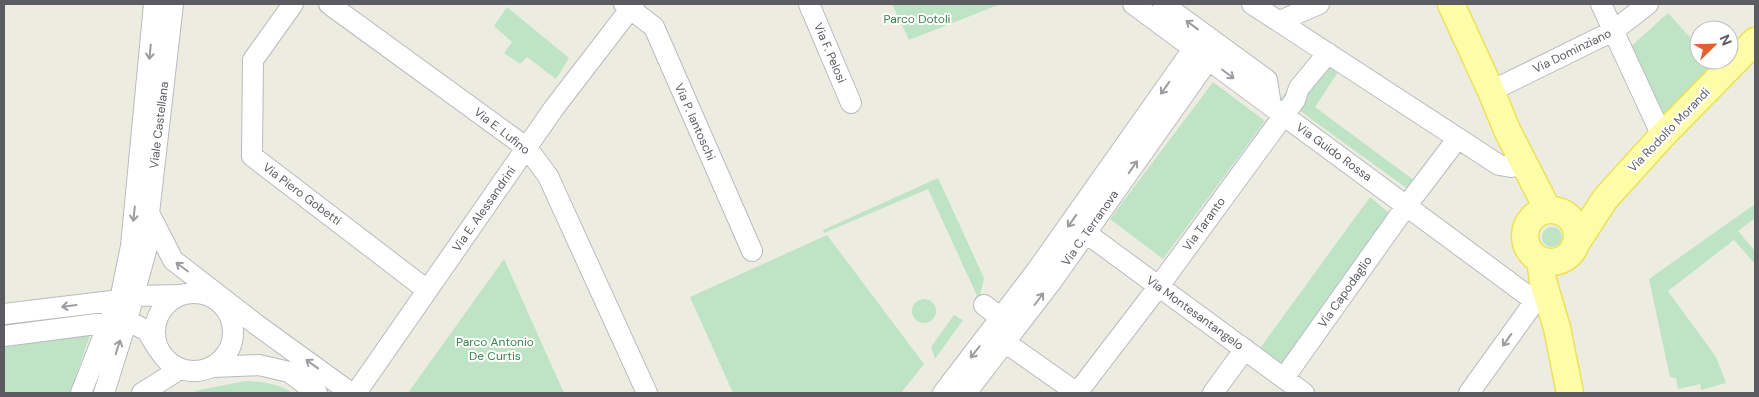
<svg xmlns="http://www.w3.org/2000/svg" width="1759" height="397" viewBox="0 0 1759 397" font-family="'DM Sans',sans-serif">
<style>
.green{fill:#bee4c5}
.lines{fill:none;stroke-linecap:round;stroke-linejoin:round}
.minor-casing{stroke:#b9bac0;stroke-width:22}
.major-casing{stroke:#eee059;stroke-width:29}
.minor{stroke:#fff;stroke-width:20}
.major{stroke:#fcfda6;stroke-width:26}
.oneway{stroke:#9c9da1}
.labels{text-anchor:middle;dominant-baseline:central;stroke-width:4;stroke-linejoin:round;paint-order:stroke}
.park-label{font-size:12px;fill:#368448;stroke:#fff}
.street-label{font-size:12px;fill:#5a5c62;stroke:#fff}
</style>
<rect width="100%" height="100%" fill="#edece1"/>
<path class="green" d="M892,4H1001L909,40Z
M507,7L569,58L556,79L527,57L520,64L504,53L512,42L494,26Z
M1668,13L1699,47V60H1711L1716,65L1660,121L1627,50Z
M1313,55L1338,72L1315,107L1415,181L1409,190L1303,113L1299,110L1297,112L1280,100Z
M1213,82L1265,121L1163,259L1110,219Z
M938,178L984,278L979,300L928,189L824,233L823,230Z
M1370,197L1394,217L1281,374L1255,355Z
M1755,204V218L1738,231L1755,251V264L1734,240L1668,291L1716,357L1726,383L1701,390L1700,384L1678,389L1676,378L1670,377L1649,279Z
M1542 237a10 10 0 1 1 20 0a10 10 0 1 1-20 0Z
M827,235L924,364L901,393H733L690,297Z
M504,259L564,393H408Z
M912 311a12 12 0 1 1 24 0a12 12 0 1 1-24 0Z
M954,315L963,320L935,359L931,347Z
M90,335L70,393H4V347Z
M246,381C262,382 278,383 292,393H192L199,390Z"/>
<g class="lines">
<defs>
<path id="minor" d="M293,4L253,60L252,156L427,290
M329,4L527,148L548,176L647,393
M624,4L654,27L752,251
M809,4L851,103
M1133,4L1535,301
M1163,4L1267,80L1271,105
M1252,4L1499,165L1511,167L1516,166
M1601,4L1662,136
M1280,21L1319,4
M1491,91L1613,31L1648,4
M149,213L173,260L257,325L351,393
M1086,233L1304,393
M155 332a39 39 0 1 1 78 0a39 39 0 1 1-78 0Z
M984,305L1010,325
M4,314L120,300L134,296L181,295
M4,336L127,320L147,331L158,349
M1006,343L1077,393
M213,367L259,365L289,372L317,393
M1284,378L1407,205L1458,138
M81,393L109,322L120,300L131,246L154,4
M104,393L127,320L147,247L149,213L173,4
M142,393L180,369
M356,393L554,108L634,4
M943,393L1037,270L1193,49
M966,393L1052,281L1209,59
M1077,393L1159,286L1295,100L1299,88L1328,53
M1213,393L1245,349
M1469,393L1535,301L1539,290"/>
<path id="major" d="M1451,4L1491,91L1507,130L1548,210
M1525 236a26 26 0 1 1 52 0a26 26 0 1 1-52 0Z
M1574,247L1605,199L1662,136L1755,41
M1540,260L1543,281L1557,328L1570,393"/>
</defs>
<use href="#minor" class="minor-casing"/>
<use href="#major" class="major-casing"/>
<use href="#minor" class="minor"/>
<use href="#major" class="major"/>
</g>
<defs><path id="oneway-shaft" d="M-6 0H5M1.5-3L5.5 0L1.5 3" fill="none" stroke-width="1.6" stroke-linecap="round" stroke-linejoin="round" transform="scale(1.25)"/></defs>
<g class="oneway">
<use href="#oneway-shaft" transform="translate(1192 25) rotate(-144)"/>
<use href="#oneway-shaft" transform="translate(150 52) rotate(96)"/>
<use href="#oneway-shaft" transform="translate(1228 74) rotate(37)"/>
<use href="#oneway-shaft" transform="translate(1165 88) rotate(125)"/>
<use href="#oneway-shaft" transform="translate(1133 167) rotate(-55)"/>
<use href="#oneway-shaft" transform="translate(134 214) rotate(96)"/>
<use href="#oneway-shaft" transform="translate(1072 221) rotate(125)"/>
<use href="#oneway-shaft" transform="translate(182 267) rotate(-143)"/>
<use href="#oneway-shaft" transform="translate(1039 299) rotate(-53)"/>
<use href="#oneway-shaft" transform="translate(69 306) rotate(173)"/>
<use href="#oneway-shaft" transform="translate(1507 340) rotate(126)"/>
<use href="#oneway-shaft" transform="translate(118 347) rotate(-72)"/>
<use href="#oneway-shaft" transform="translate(975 352) rotate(128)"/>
<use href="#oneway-shaft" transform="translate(312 364) rotate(-144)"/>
</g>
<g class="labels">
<g class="park-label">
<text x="917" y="19">Parco Dotoli</text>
<text x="495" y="342">Parco Antonio<tspan x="495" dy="14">De Curtis</tspan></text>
</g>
<g class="street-label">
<text transform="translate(1572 51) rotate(-26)">Via Dominziano</text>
<text transform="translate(830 53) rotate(67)">Via F. Pelosi</text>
<text transform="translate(695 122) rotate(66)">Via P. Iantoschi</text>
<text transform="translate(159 125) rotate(-83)">Viale Castellana</text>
<text transform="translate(1669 130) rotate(-46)">Via Rodolfo Morandi</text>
<text transform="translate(502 131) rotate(38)">Via E. Lufino</text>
<text transform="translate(1334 152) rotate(36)">Via Guido Rossa</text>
<text transform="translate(302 194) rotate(37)">Via Piero Gobetti</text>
<text transform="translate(484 209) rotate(-55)">Via E. Alessandrini</text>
<text transform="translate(1204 224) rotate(-54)">Via Taranto</text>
<text transform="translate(1090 228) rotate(-55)">Via C. Terranova</text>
<text transform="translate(1345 292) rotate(-55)">Via Capodaglio</text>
<text transform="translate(1195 313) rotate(36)">Via Montesantangelo</text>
</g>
</g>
<rect width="1759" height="397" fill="none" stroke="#5a5c62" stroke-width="10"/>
<g transform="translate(1714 45) rotate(67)"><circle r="24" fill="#ffffff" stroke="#bdbec0"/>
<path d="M0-4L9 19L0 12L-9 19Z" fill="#e55e2f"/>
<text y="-8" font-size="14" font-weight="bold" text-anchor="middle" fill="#5a5c62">N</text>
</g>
</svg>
